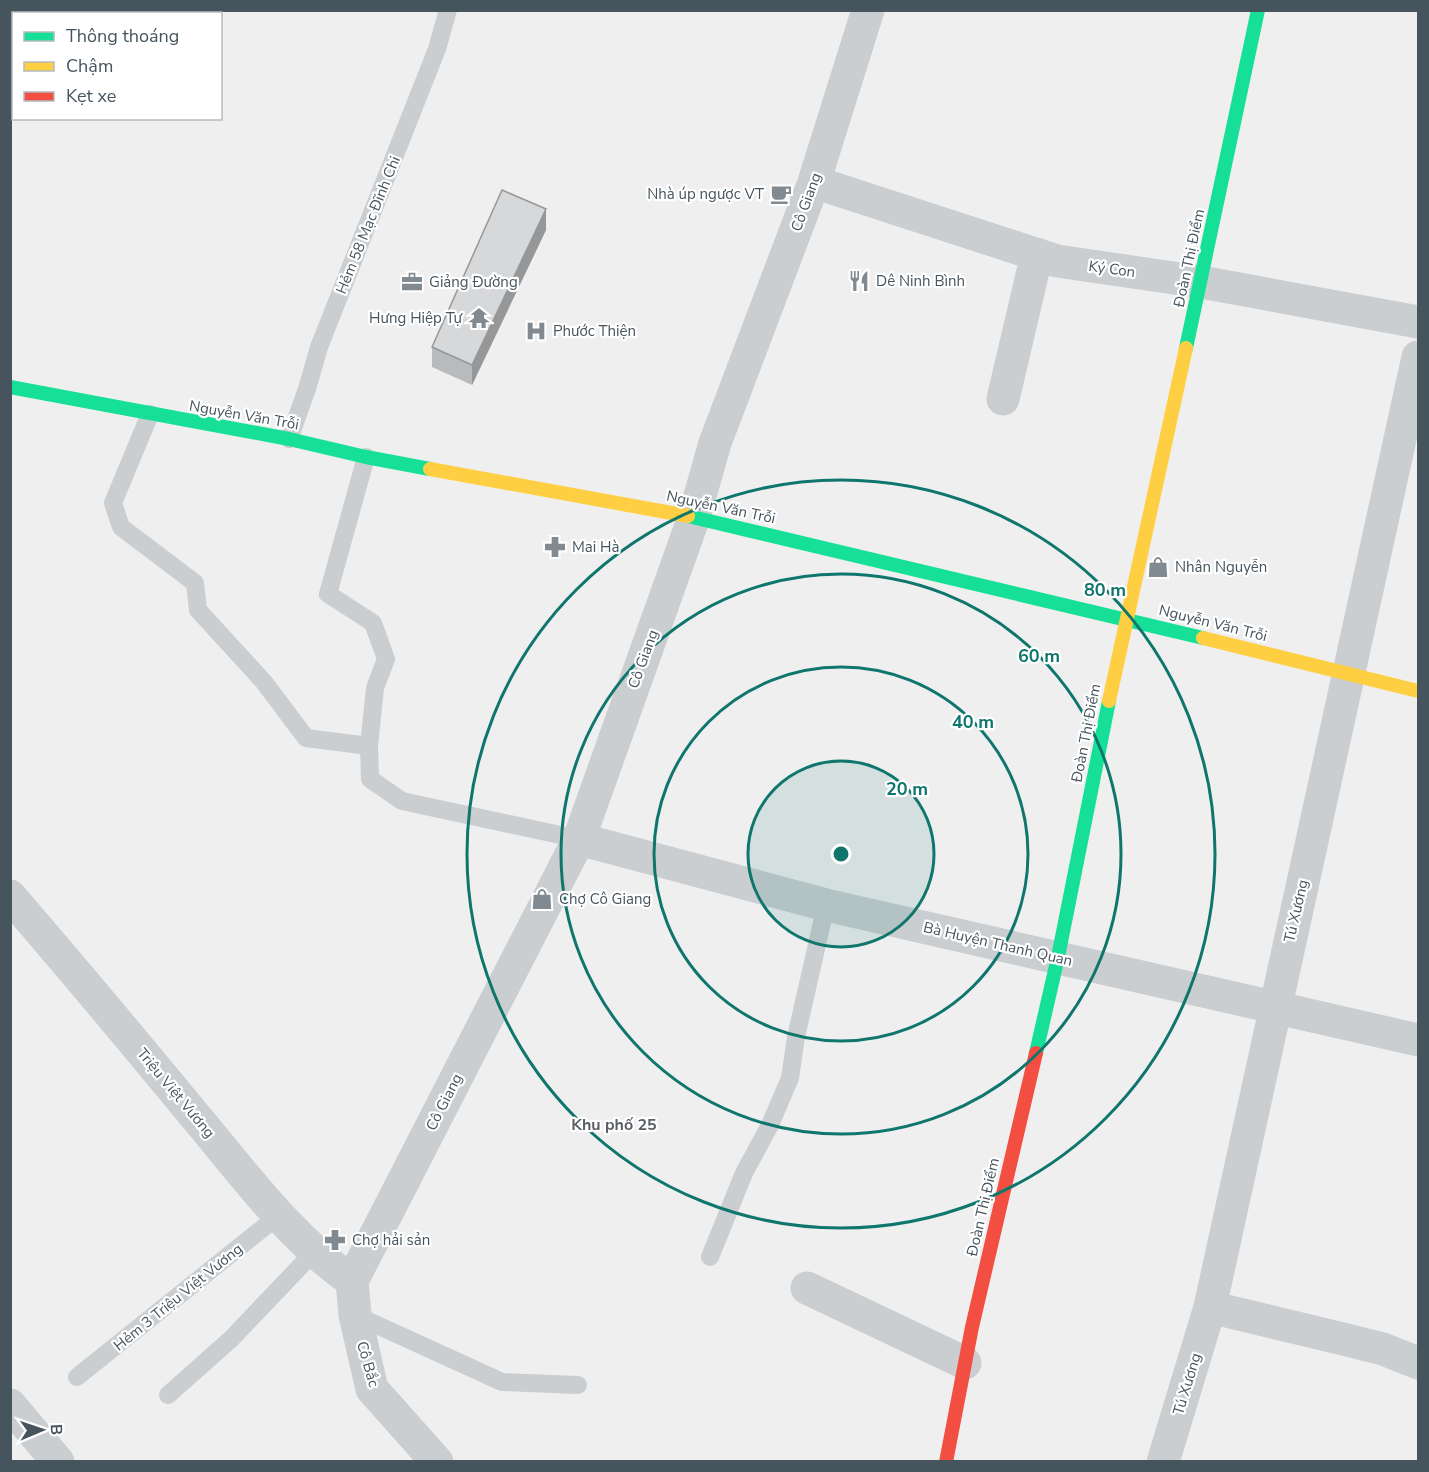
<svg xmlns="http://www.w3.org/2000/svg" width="1429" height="1472" viewBox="0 0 1429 1472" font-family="'Nunito Sans',sans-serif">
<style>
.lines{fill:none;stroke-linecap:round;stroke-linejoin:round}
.lane{stroke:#caced0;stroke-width:18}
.street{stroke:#caced0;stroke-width:33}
.fast{stroke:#16e098;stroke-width:14}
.slow{stroke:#ffcf43;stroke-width:14}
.jam{stroke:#f24e42;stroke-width:14}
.wall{fill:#b9babb}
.shaded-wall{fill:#969798}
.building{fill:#d7d8d9;stroke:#969798;stroke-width:1.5}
.ring{fill:none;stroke:#0f766e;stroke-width:3}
.labels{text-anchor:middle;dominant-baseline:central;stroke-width:4.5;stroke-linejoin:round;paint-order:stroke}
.poi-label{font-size:15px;fill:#45545d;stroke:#fff;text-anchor:start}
.street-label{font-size:15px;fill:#45545d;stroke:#fff}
.neighbourhood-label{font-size:16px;font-weight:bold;fill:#5a5f64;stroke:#fff}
.centre{fill:#0f766e;stroke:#fff;stroke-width:3}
.ring-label{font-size:18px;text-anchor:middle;font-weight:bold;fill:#0f766e;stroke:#fff;stroke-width:4.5;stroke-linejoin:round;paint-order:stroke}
</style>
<rect width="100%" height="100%" fill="#f0efef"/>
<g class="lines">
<path class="lane" d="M150,414L113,503L121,527L195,583L198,610L264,682L306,738L369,746
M289,439L307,389L319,347L437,49L448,10
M366,457L328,594L373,623L386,659L375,688L369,746L370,779L402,801L579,839
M710,1257L744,1173L770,1125L790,1078L796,1037L826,905
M355,1315L502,1382L578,1385
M77,1377L278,1216
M168,1395L231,1339L314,1252"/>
<path class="street" d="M188,14L200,10
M10,61L14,60
M814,182L1057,261L1201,282L1418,322
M1003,399L1037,254
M579,839L826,905L1418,1040
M10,896C73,969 134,1042 195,1116C244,1174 289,1237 352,1281
M352,1281L579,839L694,517L715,443L814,182L868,10
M352,1281L355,1315L372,1389L437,1462
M807,1288L965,1363
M1210,1307L1343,1339L1383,1349L1418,1363
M10,1405L58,1462
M1163,1462L1210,1307L1418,357"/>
<path class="fast" d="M1186,348L1258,10
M10,387L289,439L366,457L430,469
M688,516L1203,638
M1036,1053L1058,957L1109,701"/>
<path class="slow" d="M430,469L688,516
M1203,638L1418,691
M1109,701L1186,348"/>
<path class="jam" d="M946,1462L972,1327L1036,1053"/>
</g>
<path class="wall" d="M546,230L472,385L432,367V347Z"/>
<path class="shaded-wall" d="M546,209V230L472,385V365Z"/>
<path class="building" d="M502,190L546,209L472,365L432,347Z"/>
<circle cx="841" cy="854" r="93" fill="#0f766e" fill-opacity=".12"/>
<g class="ring">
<circle cx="841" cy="854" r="93"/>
<circle cx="841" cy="854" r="187"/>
<circle cx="841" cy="854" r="280"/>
<circle cx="841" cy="854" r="374"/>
</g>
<defs>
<symbol id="cafe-bare" viewBox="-9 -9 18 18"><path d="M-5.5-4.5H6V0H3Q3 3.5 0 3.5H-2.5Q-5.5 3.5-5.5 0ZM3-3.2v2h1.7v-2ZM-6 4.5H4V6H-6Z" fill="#818a90" stroke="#fff" stroke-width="2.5" paint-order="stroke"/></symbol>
<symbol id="restaurant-bare" viewBox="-9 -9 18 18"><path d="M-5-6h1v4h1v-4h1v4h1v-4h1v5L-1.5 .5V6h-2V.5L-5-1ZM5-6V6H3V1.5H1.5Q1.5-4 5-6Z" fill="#818a90" stroke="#fff" stroke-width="2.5" paint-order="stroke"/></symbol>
<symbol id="office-bare" viewBox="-9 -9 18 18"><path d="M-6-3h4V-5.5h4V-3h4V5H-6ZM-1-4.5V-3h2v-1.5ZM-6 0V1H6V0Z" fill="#818a90" stroke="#fff" stroke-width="2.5" paint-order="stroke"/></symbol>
<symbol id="temple-bare" viewBox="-9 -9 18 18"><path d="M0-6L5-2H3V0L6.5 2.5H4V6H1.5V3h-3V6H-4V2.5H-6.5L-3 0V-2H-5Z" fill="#818a90" stroke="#fff" stroke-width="2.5" paint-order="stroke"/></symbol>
<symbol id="hospital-bare" viewBox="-9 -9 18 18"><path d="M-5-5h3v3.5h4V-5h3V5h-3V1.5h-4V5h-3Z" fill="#818a90" stroke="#fff" stroke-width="2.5" paint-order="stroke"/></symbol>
<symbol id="pharmacy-bare" viewBox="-9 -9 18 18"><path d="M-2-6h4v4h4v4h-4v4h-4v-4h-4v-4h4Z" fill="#818a90" stroke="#fff" stroke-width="2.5" paint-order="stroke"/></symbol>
<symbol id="shop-bare" viewBox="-9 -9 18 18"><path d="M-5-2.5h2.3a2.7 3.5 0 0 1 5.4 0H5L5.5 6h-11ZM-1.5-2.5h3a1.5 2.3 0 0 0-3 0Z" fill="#818a90" stroke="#fff" stroke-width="2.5" paint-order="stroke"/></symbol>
</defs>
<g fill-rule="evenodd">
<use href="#cafe-bare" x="766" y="179" width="30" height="30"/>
<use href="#restaurant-bare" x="844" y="266" width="30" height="30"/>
<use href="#office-bare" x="397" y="267" width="30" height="30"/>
<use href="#temple-bare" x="464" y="303" width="30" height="30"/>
<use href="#hospital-bare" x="521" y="316" width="30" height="30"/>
<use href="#pharmacy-bare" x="540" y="532" width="30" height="30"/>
<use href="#shop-bare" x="1143" y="552" width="30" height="30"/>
<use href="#shop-bare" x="527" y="884" width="30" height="30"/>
<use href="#pharmacy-bare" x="320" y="1225" width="30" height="30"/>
</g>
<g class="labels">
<g class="poi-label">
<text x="764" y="194" text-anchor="end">Nhà úp ngược VT</text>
<text x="876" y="281">Dê Ninh Bình</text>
<text x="429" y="282">Giảng Đường</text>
<text x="462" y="318" text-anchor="end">Hưng Hiệp Tự</text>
<text x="553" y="331">Phước Thiện</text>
<text x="572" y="547">Mai Hà</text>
<text x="1175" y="567">Nhân Nguyễn</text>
<text x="559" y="899">Chợ Cô Giang</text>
<text x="352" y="1240">Chợ hải sản</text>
</g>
<g class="street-label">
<text transform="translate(806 202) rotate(-70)">Cô Giang</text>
<text transform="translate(368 225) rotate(-68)">Hẻm 58 Mạc Đĩnh Chi</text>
<text transform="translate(1189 258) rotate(-78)">Đoàn Thị Điểm</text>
<text transform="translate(1112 269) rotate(8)">Ký Con</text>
<text transform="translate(244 415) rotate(10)">Nguyễn Văn Trỗi</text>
<text transform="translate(721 507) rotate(12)">Nguyễn Văn Trỗi</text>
<text transform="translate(1213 623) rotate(14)">Nguyễn Văn Trỗi</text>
<text transform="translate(643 659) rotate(-70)">Cô Giang</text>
<text transform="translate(1086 733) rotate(-79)">Đoàn Thị Điểm</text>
<text transform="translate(1296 911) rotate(-77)">Tú Xương</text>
<text transform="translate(998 944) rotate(13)">Bà Huyện Thanh Quan</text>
<text transform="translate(176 1093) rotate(50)">Triệu Việt Vương</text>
<text transform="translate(444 1102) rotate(-63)">Cô Giang</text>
<text transform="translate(983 1207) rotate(-77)">Đoàn Thị Điểm</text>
<text transform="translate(178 1297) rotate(-39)">Hẻm 3 Triệu Việt Vương</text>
<text transform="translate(368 1364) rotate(74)">Cô Bắc</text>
<text transform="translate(1187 1384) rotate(-73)">Tú Xương</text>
</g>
<g class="neighbourhood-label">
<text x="614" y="1125">Khu phố 25</text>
</g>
</g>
<circle cx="841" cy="854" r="9" class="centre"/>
<g class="ring-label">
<text x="1105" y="596">80 m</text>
<text x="1039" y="662">60 m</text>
<text x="973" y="728">40 m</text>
<text x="907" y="795">20 m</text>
</g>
<rect width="1429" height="1472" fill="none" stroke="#45545d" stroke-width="24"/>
<rect x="12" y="12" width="210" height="108" fill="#ffffff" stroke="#b5bbbe" stroke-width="1.5"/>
<rect x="24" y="32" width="30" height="9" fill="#16e098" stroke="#b5bbbe" stroke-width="1.5"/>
<text x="66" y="42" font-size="18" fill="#45545d">Thông thoáng</text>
<rect x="24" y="62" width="30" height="9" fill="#ffcf43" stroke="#b5bbbe" stroke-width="1.5"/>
<text x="66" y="72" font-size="18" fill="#45545d">Chậm</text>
<rect x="24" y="92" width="30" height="9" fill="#f24e42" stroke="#b5bbbe" stroke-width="1.5"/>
<text x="66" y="102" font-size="18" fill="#45545d">Kẹt xe</text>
<g transform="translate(42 1430) rotate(88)" stroke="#ffffff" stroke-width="4.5" paint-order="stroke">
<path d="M0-4.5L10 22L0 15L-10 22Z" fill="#45545d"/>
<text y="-9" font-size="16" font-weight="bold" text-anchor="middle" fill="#45545d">B</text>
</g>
</svg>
